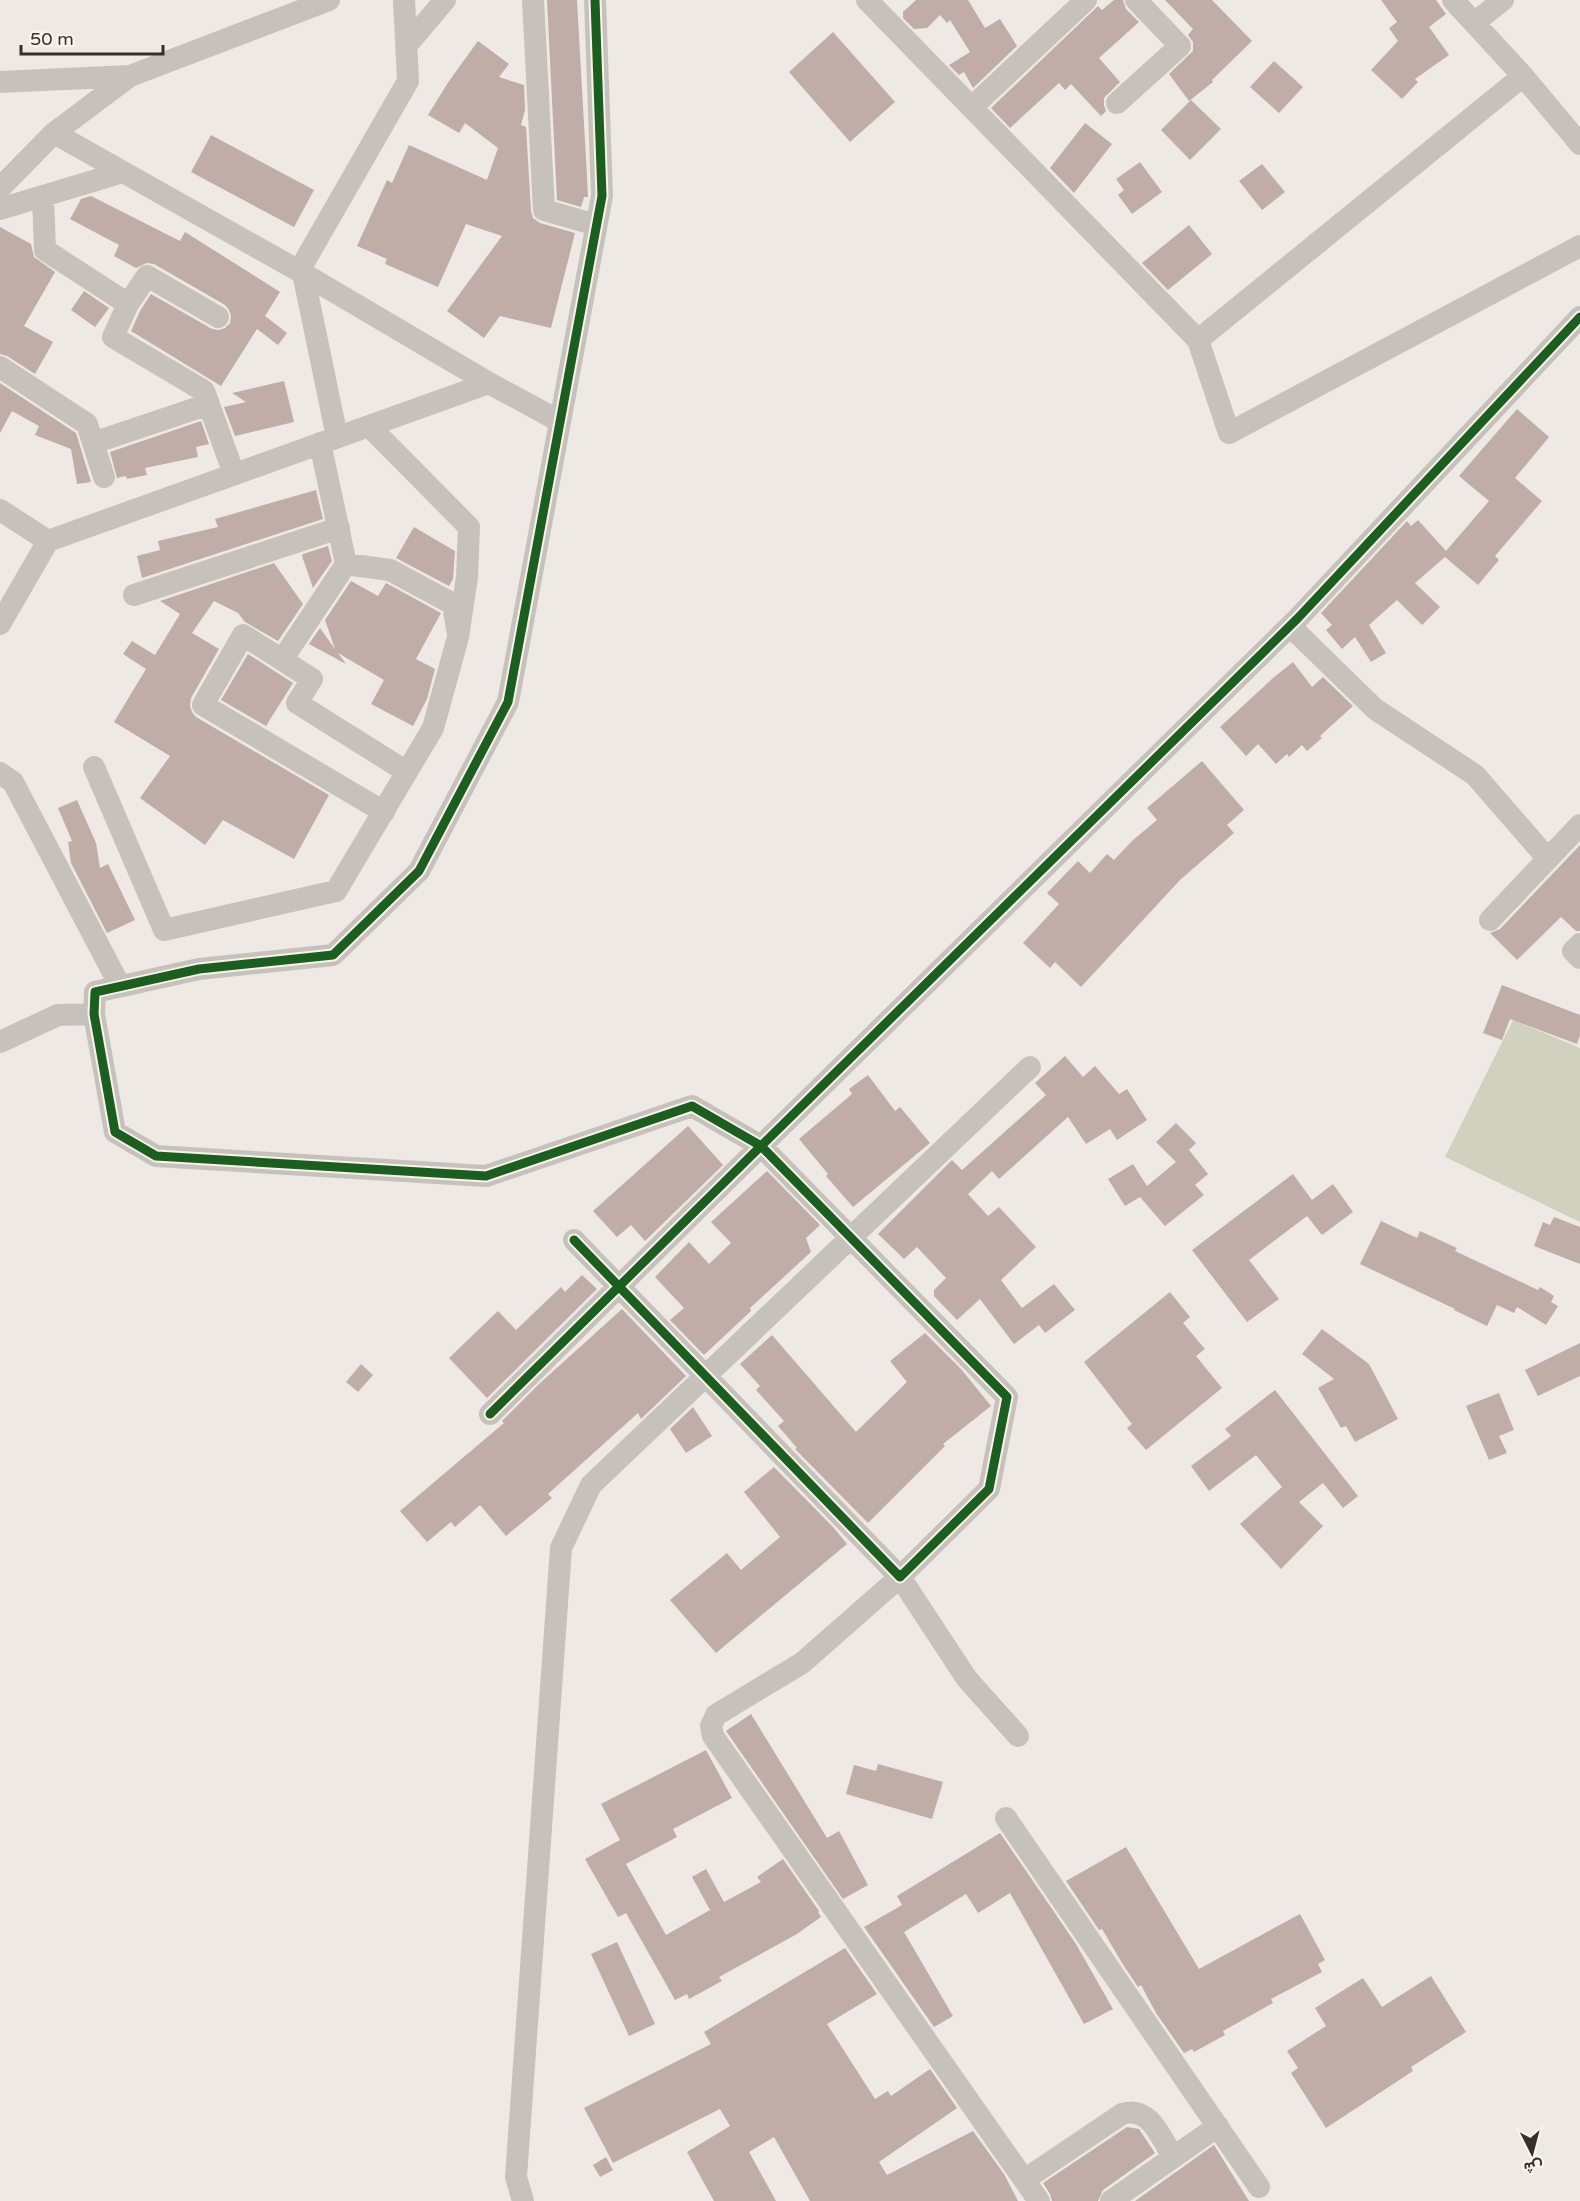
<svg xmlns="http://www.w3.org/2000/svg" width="1580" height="2201" viewBox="0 0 1580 2201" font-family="'Varela Round',Vazirmatn,sans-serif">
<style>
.green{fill:#d0d2bf}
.building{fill:#c0ada7}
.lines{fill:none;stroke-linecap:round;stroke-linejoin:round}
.minor{stroke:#c7c1bc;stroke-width:22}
.cycleway-casing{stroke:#f9f3ec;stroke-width:13}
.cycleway{stroke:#1b5e20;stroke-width:9}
</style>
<rect width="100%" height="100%" fill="#eee9e4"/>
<path class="green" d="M1513,1020L1580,1048V1222L1445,1157Z"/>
<path class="building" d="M547,0H577L588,195V197H584L581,207L557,200Z
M916,0H968L985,28L1000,19L1017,46L973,88L964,72L959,75L949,65L970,52L950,20L947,23L940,15L927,28L914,29L903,18V12Z
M1114,0H1123L1126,9L1139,22L1099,58L1120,82L1104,98V105L1106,111L1101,116L1071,84L1065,90L1059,83L1010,128L991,108L1098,6L1102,10Z
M1165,0H1212L1252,41L1212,80L1213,82L1189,101L1169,74L1193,51V42L1188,35L1193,29Z
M1381,0H1436L1446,14L1429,27L1449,55L1415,79L1418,82L1402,99L1371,70L1398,41L1389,28L1397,22Z
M833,32L895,102L850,142L789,72Z
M478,41L509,64L499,77L524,85L525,110L521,125L526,127L531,211L533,218L540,223L575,233L551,328L500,316L484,338L447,311L502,236L466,224L438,287L385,264L387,259L357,246L387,180L392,183L409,145L487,180L498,148L465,123L459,133L428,115L449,81Z
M1274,61L1303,87L1279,113L1250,87Z
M1191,100L1221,129L1190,160L1161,130Z
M1085,123L1112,144L1074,193L1050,168Z
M211,135L314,190L294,227L191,172Z
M1140,162L1162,192L1132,214L1118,195L1124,190L1116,179Z
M1262,164L1285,192L1262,210L1239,181Z
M91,196L180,241L185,232L280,292L265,316L287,333L278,345L257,329L221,386L131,331L140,311L151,294L212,329L219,330L225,328L230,323L231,316L229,310L225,305L154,264L147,263L136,268L114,256L119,245L70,219L81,199Z
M1189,225L1212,254L1168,290L1142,263Z
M0,227L31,244L34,257L55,272L24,326L53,342L35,374L7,356L0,354Z
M84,291L109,308L95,327L71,310Z
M284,381L294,422L235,436L224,407L246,402L232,393Z
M0,383L76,433L91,482L77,484L71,449L35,435L39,426L12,411L0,433Z
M1517,409L1549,437L1515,478L1542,501L1495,556L1499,560L1478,585L1445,557L1415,583L1440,607L1422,625L1397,600L1369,625L1386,653L1371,662L1355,637L1342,649L1326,630L1332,625L1321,613L1407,521L1411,526L1418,520L1446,551L1489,501L1459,476Z
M201,421L209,444L196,447L198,457L145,468L147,475L127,479L126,476L117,478L110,452Z
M316,490L323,519L142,578L137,556L160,550L158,541L218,527L215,519Z
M414,527L455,551L453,579L449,586L396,558Z
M328,546L332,561L313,588L302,556L303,554Z
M274,563L303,604L278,641L245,622L238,613L214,601L192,633L219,649L191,698L190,706L192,712L196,717L329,795L294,859L223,820L205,845L140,798L170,756L114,722L146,669L123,654L132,641L155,655L180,614L160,601Z
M351,581L378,596L386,583L441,613L416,659L435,669L427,699L413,726L371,704L384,680L338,653L346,664L309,644L320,628L335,649L325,620Z
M248,654L293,683L266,726L221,700Z
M1293,662L1312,687L1323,677L1353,706L1320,736L1322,738L1307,751L1302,745L1289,757L1287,754L1276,764L1258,744L1246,756L1220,727L1273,678Z
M1202,761L1244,810L1227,825L1234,833L1180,880L1081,987L1055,962L1050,968L1023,943L1059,904L1047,893L1078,861L1090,873L1107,854L1114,860L1133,840L1157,820L1147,808Z
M77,800L96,843L100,868L108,864L135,920L107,933L71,863L68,842L72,841L58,808Z
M1580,845V931H1576L1561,917L1517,960L1490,933L1500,929Z
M1502,985L1580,1015V1035L1577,1044L1510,1019L1502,1040L1483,1033Z
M1065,1056L1083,1077L1095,1066L1119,1094L1127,1089L1147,1120L1117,1140L1110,1129L1086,1144L1068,1117L999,1179L992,1171L968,1194L988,1216L999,1207L1036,1247L1001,1280L1022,1308L1054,1284L1075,1310L1045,1333L1039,1325L1014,1344L980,1299L957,1320L934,1296V1290L946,1278L917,1247L904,1259L878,1234L952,1160L962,1170L1046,1095L1035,1083Z
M868,1075L895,1111L900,1107L930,1143L853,1207L826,1176L828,1174L799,1139L852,1094L849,1089Z
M1176,1123L1196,1143L1189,1150L1208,1174L1195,1185L1204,1195L1165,1226L1140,1197L1125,1206L1108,1179L1133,1164L1147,1186L1176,1162L1156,1142Z
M688,1126L723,1165L645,1241L631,1225L617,1237L593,1211Z
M767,1171L820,1225L806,1238L811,1252L750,1308L751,1311L704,1355L670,1320L684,1308L655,1277L689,1242L709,1264L731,1243L711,1222Z
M1293,1174L1312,1200L1333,1184L1353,1212L1322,1235L1307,1216L1249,1260L1279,1299L1247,1322L1192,1250Z
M1554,1217L1580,1227V1264L1534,1246L1543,1222L1550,1225Z
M1381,1221L1417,1238L1420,1231L1457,1248L1455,1251L1538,1290L1540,1287L1554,1296L1551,1302L1558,1306L1546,1325L1517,1307L1514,1313L1497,1305L1487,1326L1454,1310L1455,1309L1360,1264Z
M582,1275L597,1289L487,1398L449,1358L498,1311L516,1330L561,1287L565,1292Z
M1170,1292L1190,1317L1183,1323L1205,1349L1196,1356L1222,1388L1146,1450L1127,1428L1132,1424L1084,1362Z
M622,1309L686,1376L641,1419L638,1413L548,1494L552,1498L506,1536L480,1505L455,1527L451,1522L427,1542L400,1511L504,1423L502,1421L539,1384Z
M1322,1329L1369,1364L1398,1419L1355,1442L1346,1426L1341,1428L1318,1388L1334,1379L1302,1354Z
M925,1333L961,1369L991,1406L943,1444L945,1446L868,1523L795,1449L797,1448L778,1426L784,1421L756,1390L760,1386L740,1364L772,1335L856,1432L907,1382L890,1361Z
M1580,1343V1376L1538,1396L1525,1370Z
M361,1364L373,1375L358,1392L346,1382Z
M1275,1390L1358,1496L1343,1508L1323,1483L1299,1502L1323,1526L1281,1569L1240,1524L1282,1487L1256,1455L1209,1491L1191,1466L1231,1436L1225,1429Z
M1499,1393L1514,1430L1499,1436L1507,1453L1489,1460L1466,1406Z
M693,1407L712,1436L686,1453L670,1429Z
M774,1467L833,1527L847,1544L716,1653L670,1600L727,1553L741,1570L780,1537L744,1492Z
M751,1714L827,1838L839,1831L868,1885L843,1899L726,1731Z
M706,1750L732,1798L673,1829L677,1837L626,1864L666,1935L710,1910L692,1877L706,1869L724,1902L761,1882L757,1877L783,1859L819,1911L818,1912L821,1917L797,1934L719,1977L722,1981L689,1999L687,1994L675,2000L626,1913L618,1917L585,1859L620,1840L601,1804Z
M878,1764L943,1782L932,1819L846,1794L854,1765L876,1771Z
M1000,1833L1076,1944L1113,2009L1084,2024L1010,1893L978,1913L966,1894L904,1932L953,2016L934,2027L864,1927L902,1905L897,1896Z
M1126,1847L1199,1969L1300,1914L1325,1960L1318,1964L1322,1972L1271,1999L1273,2003L1223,2031L1225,2035L1194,2052L1192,2049L1184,2053L1156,2013L1141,1985L1138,1987L1122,1963L1102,1929L1099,1930L1066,1881Z
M617,1942L655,2024L629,2036L591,1954Z
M845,1948L877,1994L827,2024L875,2099L888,2091L891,2096L930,2069L957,2108L879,2162L887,2175L973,2131L1004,2174L1018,2201H810L774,2137L749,2152L776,2201H714L687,2152L730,2126L720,2109L613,2163L584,2108L711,2044L704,2032Z
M1431,1976L1466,2032L1411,2067L1413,2071L1326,2128L1291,2073L1298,2068L1287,2051L1326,2026L1315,2008L1363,1978L1382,2007Z
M1127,2127L1139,2129L1155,2153L1103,2190L1098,2201H1052L1050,2194L1043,2183Z
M1214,2145L1249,2201H1135Z
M606,2157L613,2170L600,2177L593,2165Z"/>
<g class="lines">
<path class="minor" d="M533,0L544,210L596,225
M867,0L1198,340L1229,433L1580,246
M1453,0L1523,76L1580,144
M1474,23L1503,0
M407,45L445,0
M0,82L130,76
M1117,103L1180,46L1136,0
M972,107L1086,0
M54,133L299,271L489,383L559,421
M0,188L54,133L130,76L329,0
M43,196L45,250L128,304L113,337L204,391L234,474
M0,209L123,172
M299,271L408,81L404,0
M303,273L337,437
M128,304L147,276L218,317
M1198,340L1523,76
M0,367L87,424L104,477
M93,443L209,404
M0,510L48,541
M346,564L390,570L453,604L457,629
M134,595L339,528
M0,624L48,541L489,383
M1290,626L1375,709L1475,775L1548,859
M282,660L346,564L320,443
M94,767L164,930L336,891L433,728L458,637L467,577L469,527L369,426
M0,773L13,782L120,986
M384,812L203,705L243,635L312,679L297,703L407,772
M1490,920L1580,825
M1580,944L1573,951L1580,958
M0,1042L58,1015L94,1014
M574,1240L900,1577L989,1489L1007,1397L761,1146L1298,618L1580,317
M490,1414L761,1146L692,1106L486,1176L156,1156L115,1132L94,1014L95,992L199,969L333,955L419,871L508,702L602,196L595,0
M1018,1736L967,1679L900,1577L802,1663L716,1715L711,1726L713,1736L1039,2201
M1006,1818L1259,2187
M1024,2180L1122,2114C1150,2105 1161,2138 1173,2157
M523,2201L516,2177L561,1548L591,1485L1030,1067
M1111,2201L1218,2126"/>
<defs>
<path id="cycleway" d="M574,1240L900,1577L989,1489L1007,1397L761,1146L1298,618L1580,317
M490,1414L761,1146L692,1106L486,1176L156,1156L115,1132L94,1014L95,992L199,969L333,955L419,871L508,702L602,196L595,0"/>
</defs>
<use href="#cycleway" class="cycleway-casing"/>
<use href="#cycleway" class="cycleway"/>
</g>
<g transform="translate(1532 2153) rotate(174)" stroke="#f9f3ec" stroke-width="4.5" paint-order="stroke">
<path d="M0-4.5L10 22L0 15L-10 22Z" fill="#382e2b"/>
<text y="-9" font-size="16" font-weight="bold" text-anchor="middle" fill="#382e2b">ش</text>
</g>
<path d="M21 45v9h142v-9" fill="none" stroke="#382e2b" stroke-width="3"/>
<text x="30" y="45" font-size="18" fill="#382e2b" stroke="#f9f3ec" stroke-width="4.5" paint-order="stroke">50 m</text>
</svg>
